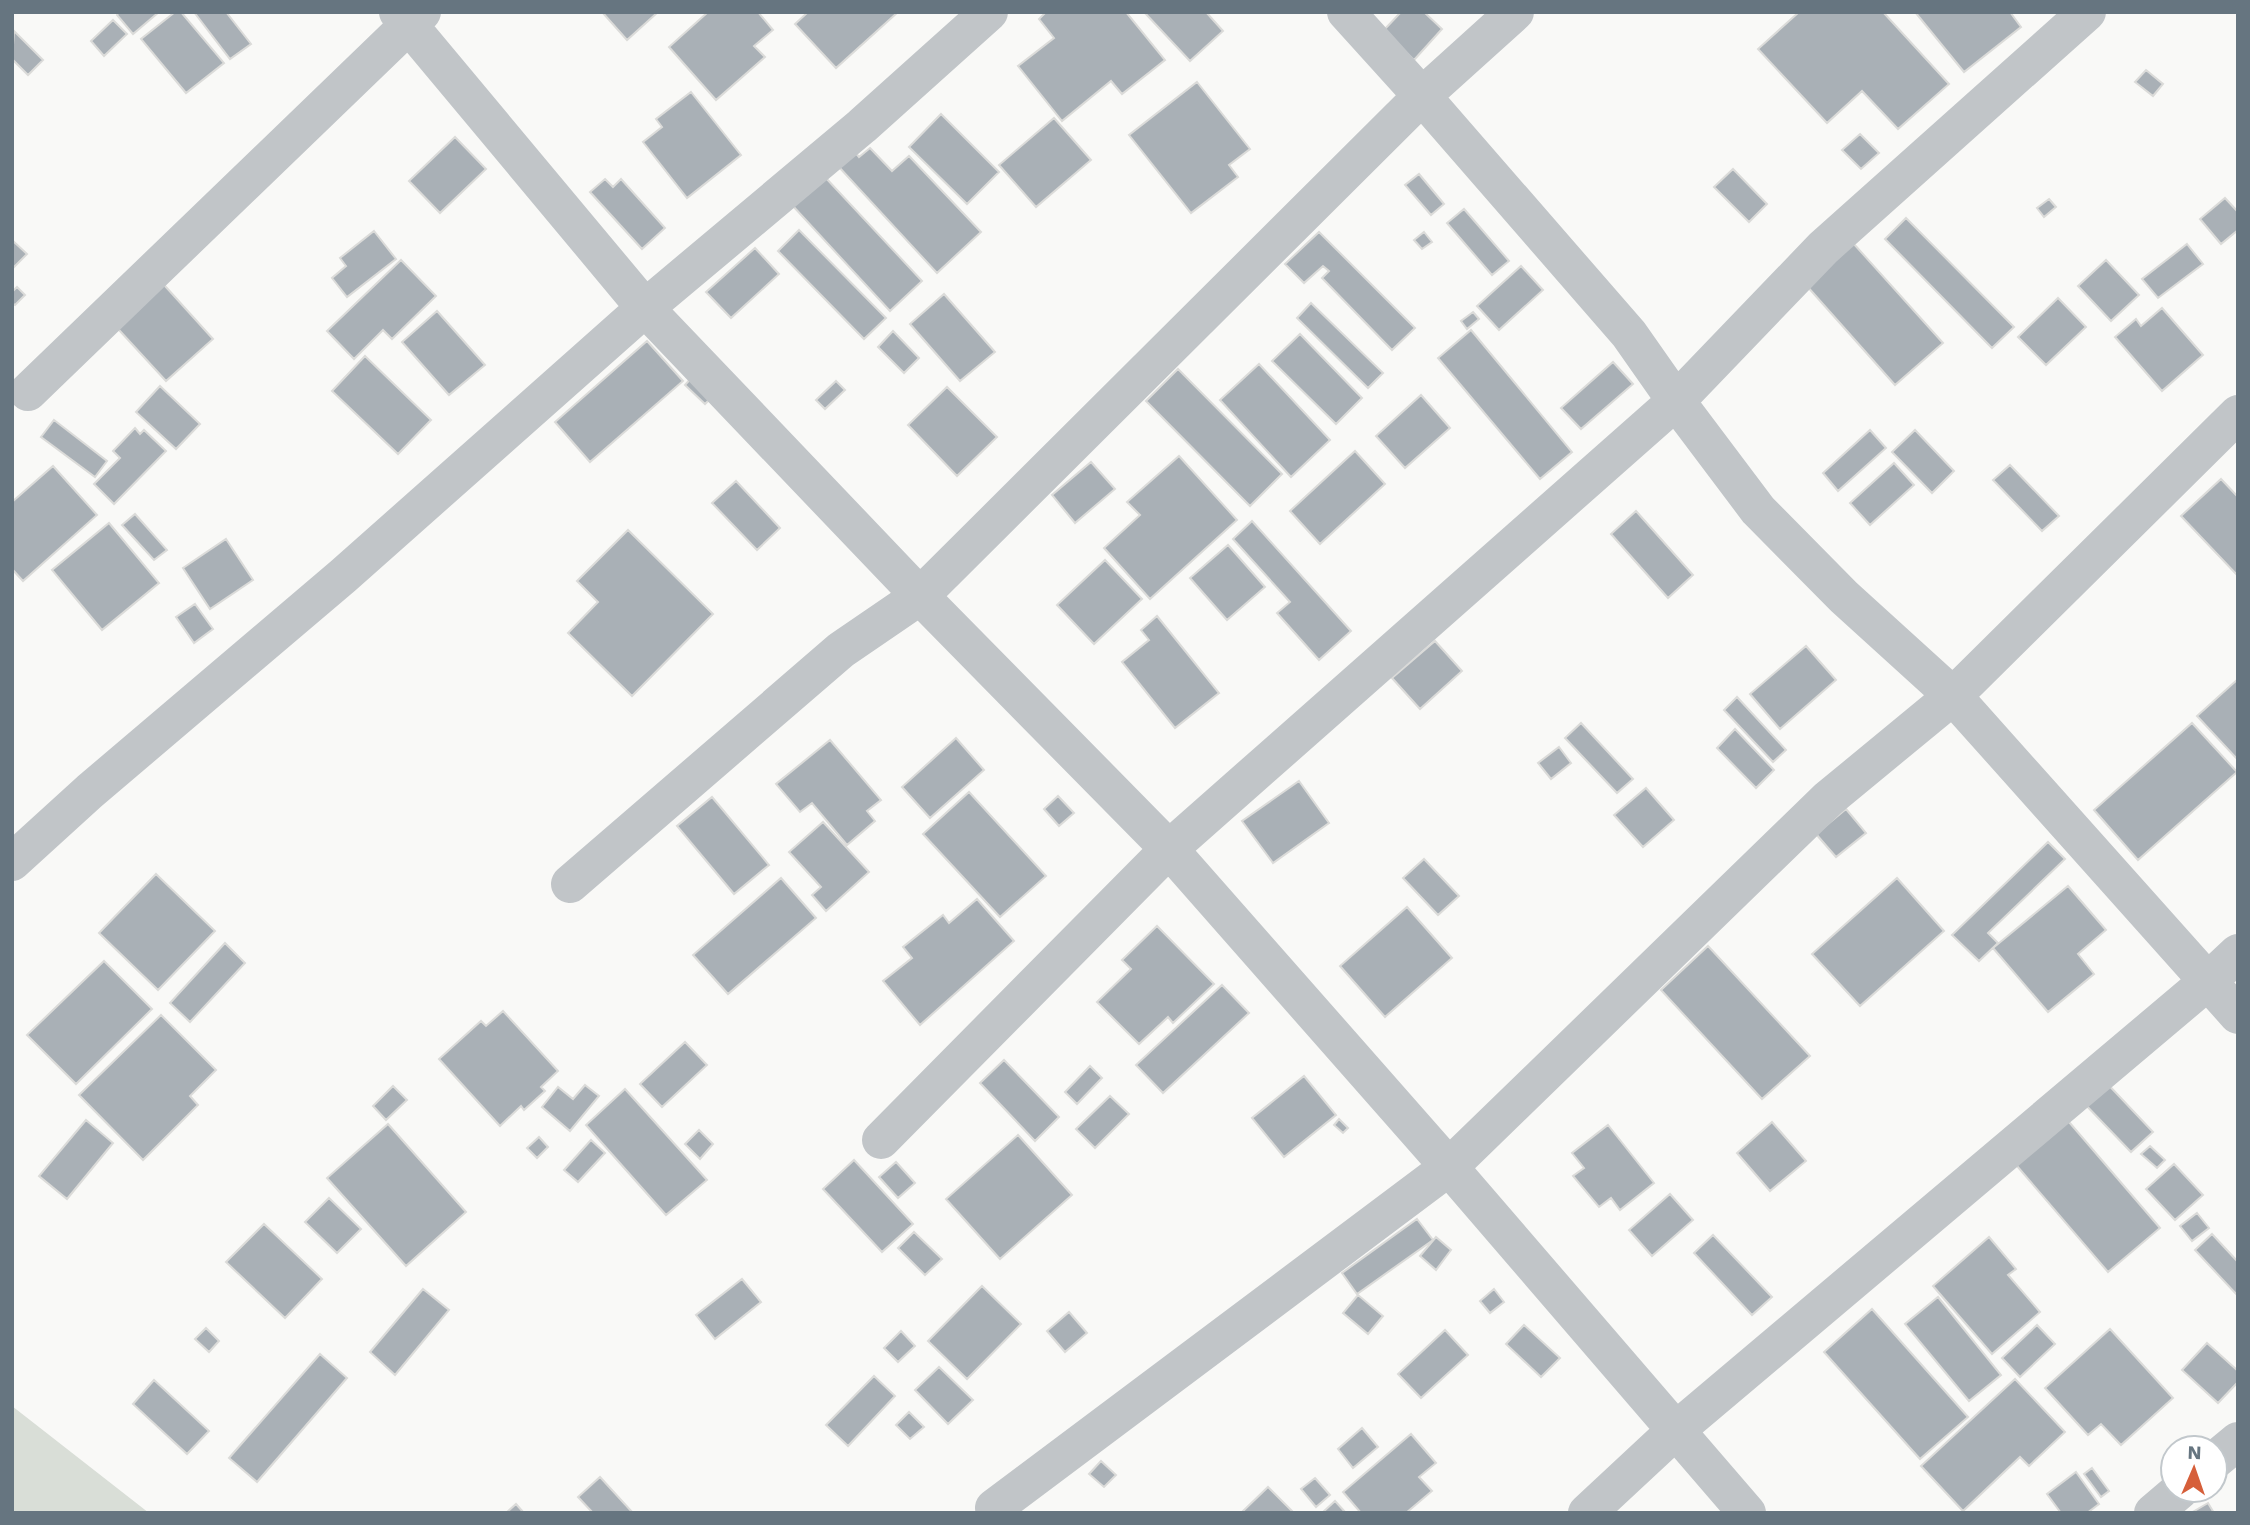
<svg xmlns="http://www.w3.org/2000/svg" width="2250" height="1525" viewBox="0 0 2250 1525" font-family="'Work Sans',sans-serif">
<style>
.green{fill:#d9ded7}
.building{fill:#a9b0b6;stroke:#dbdbd9;stroke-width:2}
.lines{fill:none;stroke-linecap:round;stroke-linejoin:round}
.minor{stroke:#c1c5c8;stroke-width:38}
</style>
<rect width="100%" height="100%" fill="#f9f9f7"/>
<path class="green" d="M12,1406L149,1513H12Z"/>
<path class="building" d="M119,12H159L133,34L117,15Z
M175,12H181L224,63L186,93L141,39Z
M194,12H226L251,44L230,59Z
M602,12H658L627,40Z
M708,12H758L773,30L754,46L765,57L716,100L669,47Z
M808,12H898L836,68L795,24Z
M1046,12H1126L1165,60L1122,94L1111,81L1062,121L1018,66L1054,38L1039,19Z
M1144,12H1206L1223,31L1190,61Z
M1401,12H1424L1442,29L1414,60L1383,31Z
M1799,12H1883L1949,84L1898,129L1862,91L1827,123L1758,49Z
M1915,12H2010L2021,27L1964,72Z
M113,20L127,34L104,56L91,41Z
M14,31L43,60L28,75L12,59Z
M2146,70L2163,84L2153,96L2135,82Z
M1197,82L1250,149L1229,165L1238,177L1191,213L1129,135Z
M691,92L741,155L687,198L643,142L662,127L656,119Z
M941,114L999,172L967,204L909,147Z
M1054,118L1091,160L1036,207L999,165Z
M1860,134L1879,153L1861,169L1842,150Z
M455,137L486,169L440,213L409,181Z
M870,148L892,171L909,156L981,232L937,273L838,166L854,151L859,157Z
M1733,169L1767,204L1749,222L1714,187Z
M1419,174L1444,204L1431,215L1405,185Z
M824,176L922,281L890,311L792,205Z
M605,179L613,187L621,179L665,228L642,249L590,192Z
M2225,198L2238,212V230L2221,244L2200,219Z
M2049,199L2056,207L2044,217L2037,208Z
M1464,209L1509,261L1492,275L1447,223Z
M1906,218L2014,327L1992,348L1885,239Z
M799,230L886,318L864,339L778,251Z
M374,231L396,259L347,297L332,278L346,266L340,258Z
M1319,232L1415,328L1392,350L1322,278L1329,271L1323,266L1304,283L1285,264Z
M1424,232L1432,242L1422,249L1414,240Z
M12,240L27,254L12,269Z
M1853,243L1943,343L1895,385L1806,285Z
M2187,244L2203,264L2158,298L2142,279Z
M755,248L779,274L731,318L706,292Z
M401,260L436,296L392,339L383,330L354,359L327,331Z
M2106,260L2139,295L2111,321L2078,286Z
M1521,266L1543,290L1499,330L1477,306Z
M156,276L213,339L166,381L108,318Z
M17,287L25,295L15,305L12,303V292Z
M944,294L995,352L960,381L910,324Z
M2058,298L2086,327L2046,365L2018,337Z
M1311,303L1383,373L1368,388L1297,318Z
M2162,308L2203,355L2162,391L2115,337L2136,319L2141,326Z
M437,311L485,365L449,395L402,342Z
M1473,312L1479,319L1467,329L1461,321Z
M1471,330L1572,452L1540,479L1438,358Z
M893,331L919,358L904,373L878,347Z
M1300,334L1362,398L1336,424L1272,361Z
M647,341L683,381L590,462L555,422Z
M365,356L431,420L398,454L332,391Z
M1613,362L1633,384L1581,429L1561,408Z
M1259,364L1330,440L1291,477L1220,400Z
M1178,369L1282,474L1250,506L1146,401Z
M693,376L714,395L705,404L685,385Z
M836,381L845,390L825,409L816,400Z
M160,386L200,424L176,449L136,412Z
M947,387L997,437L957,476L908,425Z
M1421,395L1450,428L1405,468L1376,436Z
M54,420L107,461L95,477L41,437Z
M135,428L140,434L144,430L166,451L114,504L94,484L120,458L113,451Z
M1870,430L1886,448L1838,491L1823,473Z
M1915,430L1954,471L1932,493L1892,452Z
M1355,451L1385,484L1320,544L1290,511Z
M1179,456L1237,520L1150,599L1104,548L1140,515L1127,502Z
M1091,462L1115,489L1075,523L1052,495Z
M1894,463L1914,485L1870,525L1850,503Z
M2010,465L2059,516L2042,531L1993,480Z
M53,466L97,515L23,581L12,569V502Z
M2221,479L2238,497V576L2181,516Z
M736,481L780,528L757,550L712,503Z
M1636,511L1693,575L1668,598L1611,534Z
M135,514L167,550L154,560L122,525Z
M1252,521L1351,631L1319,660L1277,613L1290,602L1233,539Z
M109,523L159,583L102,630L52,570Z
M628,530L713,614L632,696L568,633L598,602L577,581Z
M226,539L253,580L210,609L183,568Z
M1228,545L1265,587L1227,620L1190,578Z
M1105,560L1142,599L1094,644L1057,605Z
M195,604L213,629L194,643L176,617Z
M1157,616L1219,693L1175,728L1122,662L1149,640L1141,630Z
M1435,641L1462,671L1420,709L1392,678Z
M1806,646L1836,680L1780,729L1750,694Z
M2238,679V760L2197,716Z
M1737,697L1786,750L1773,762L1724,710Z
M1581,723L1633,779L1617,793L1565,738Z
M2192,723L2237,772L2138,860L2094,810Z
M1735,729L1774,770L1756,788L1717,748Z
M956,738L984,770L930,818L902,787Z
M830,740L881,800L867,811L875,821L847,845L812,803L800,812L776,784Z
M1559,747L1571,763L1551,779L1538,763Z
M1299,781L1329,823L1273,863L1242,821Z
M1646,788L1674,820L1643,847L1614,815Z
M969,792L1046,876L1000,917L923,834Z
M1058,796L1074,813L1059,826L1044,809Z
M712,797L769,865L734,894L677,826Z
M1846,809L1866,833L1836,857L1816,834Z
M823,822L869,872L826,911L812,895L821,887L789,852Z
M2048,842L2065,859L1988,933L1998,943L1979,961L1952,935Z
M1424,859L1459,896L1438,915L1403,878Z
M156,874L215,931L158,990L99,933Z
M781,878L816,918L728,994L693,955Z
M1897,878L1944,931L1860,1006L1812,954Z
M2068,886L2106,930L2078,954L2094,974L2048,1012L1993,948Z
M977,899L1014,941L920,1025L883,981L912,958L903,947L943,915L949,923Z
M1407,907L1452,958L1385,1017L1340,966Z
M1157,926L1214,984L1173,1023L1168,1017L1139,1044L1097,1002L1131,969L1122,960Z
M225,943L245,963L190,1022L170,1003Z
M1708,946L1810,1056L1762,1099L1661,990Z
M104,961L152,1009L76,1084L27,1035Z
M1222,985L1249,1013L1163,1093L1136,1065Z
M503,1011L558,1071L541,1087L545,1091L524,1110L521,1106L500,1126L439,1059L481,1021L486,1026Z
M161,1015L216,1070L190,1096L198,1105L143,1160L79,1095Z
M685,1042L707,1065L662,1107L640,1084Z
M1004,1060L1059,1117L1035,1141L980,1083Z
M1090,1066L1102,1078L1077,1104L1065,1092Z
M1304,1076L1336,1115L1284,1157L1252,1118Z
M2101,1077L2153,1132L2131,1152L2079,1098Z
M585,1085L599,1096L570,1131L542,1107L558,1087L573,1099Z
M393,1086L407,1100L386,1120L373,1106Z
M625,1089L707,1180L666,1215L586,1125Z
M1110,1096L1129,1114L1095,1148L1076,1129Z
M2063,1115L2160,1228L2108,1272L2011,1159Z
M1339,1119L1348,1128L1343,1133L1334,1125Z
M86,1120L113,1143L67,1199L39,1176Z
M1772,1122L1806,1161L1770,1191L1737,1153Z
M388,1124L466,1212L406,1266L327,1178Z
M1608,1125L1654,1183L1620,1210L1611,1198L1599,1207L1573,1176L1584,1168L1572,1153Z
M699,1130L713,1144L700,1159L685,1144Z
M1018,1135L1072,1195L1000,1259L946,1199Z
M539,1137L548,1147L537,1158L527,1148Z
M591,1140L605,1153L578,1182L564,1170Z
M2150,1146L2165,1160L2157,1168L2141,1154Z
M854,1160L913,1224L882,1252L823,1189Z
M896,1162L915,1183L898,1198L879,1177Z
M2174,1164L2203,1195L2175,1220L2146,1189Z
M1670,1194L1693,1220L1652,1256L1629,1230Z
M329,1198L361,1229L337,1253L305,1222Z
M2197,1213L2209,1228L2192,1241L2180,1226Z
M1417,1219L1433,1240L1357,1294L1342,1273Z
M264,1224L322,1279L285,1318L226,1262Z
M914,1232L942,1259L925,1275L898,1248Z
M2212,1234L2238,1262V1296L2195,1250Z
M1713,1235L1772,1297L1752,1315L1694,1253Z
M1436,1237L1451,1250L1436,1270L1420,1256Z
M1989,1237L2016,1269L2008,1275L2040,1312L1992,1354L1933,1286Z
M742,1279L761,1302L715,1339L696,1315Z
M982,1286L1021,1324L967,1379L928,1341Z
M423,1289L449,1310L395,1375L370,1352Z
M1494,1289L1504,1302L1490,1313L1480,1301Z
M1358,1295L1383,1316L1368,1334L1343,1313Z
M1938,1297L2001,1375L1969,1401L1905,1324Z
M1872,1309L1968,1417L1920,1459L1824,1352Z
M1069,1312L1087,1333L1065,1352L1047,1331Z
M1524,1325L1560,1358L1541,1377L1506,1344Z
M2037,1325L2055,1344L2020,1377L2002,1358Z
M206,1328L219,1341L209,1352L195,1339Z
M2110,1329L2173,1398L2121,1445L2101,1424L2088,1435L2045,1388Z
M1445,1330L1468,1355L1421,1398L1398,1374Z
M901,1331L915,1346L898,1362L884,1348Z
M2207,1343L2238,1371V1382L2218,1403L2182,1370Z
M320,1354L347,1378L257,1482L229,1458Z
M939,1367L973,1400L948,1424L915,1390Z
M874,1376L895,1396L848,1446L826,1425Z
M2015,1379L2065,1432L2029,1466L2020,1457L1963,1511L1921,1466Z
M154,1380L209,1431L187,1454L133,1404Z
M909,1412L924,1427L910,1439L896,1425Z
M1362,1428L1378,1447L1353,1468L1338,1449Z
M1411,1434L1436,1463L1419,1477L1432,1491L1406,1513H1361L1343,1492Z
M1101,1461L1116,1475L1104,1487L1089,1474Z
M2092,1468L2109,1491L2101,1497L2084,1474Z
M2076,1472L2099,1504L2087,1513H2061L2047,1494Z
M600,1477L633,1513H593L578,1497Z
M1315,1478L1330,1495L1316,1507L1301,1489Z
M1268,1487L1294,1513H1241Z
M1335,1501L1346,1513H1322Z
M2208,1503L2214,1513H2191Z
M516,1504L524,1513H506Z"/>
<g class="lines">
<path class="minor" d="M398,12L645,308L920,596L1169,849L1449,1167L1747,1513
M1346,12L1422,96L1629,334L1676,401L1758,510L1844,597L1953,696L2238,1015
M28,392L422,12
M12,862L90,791L343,576L645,308L862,126L989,12
M570,884L841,650L920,596L1422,96L1515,12
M881,1140L1169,849L1676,401L1823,248L2087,12
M2215,1460L2238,1441
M994,1508L1449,1167L1828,799L1953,696L2238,414
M1587,1513L1675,1431L2207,982L2238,953
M2153,1513L2180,1490"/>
</g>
<rect width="2250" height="1525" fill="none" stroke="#667580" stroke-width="28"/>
<g transform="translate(2194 1469) rotate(2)"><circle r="33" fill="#ffffff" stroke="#c2c8cc" stroke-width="2"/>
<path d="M0-5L12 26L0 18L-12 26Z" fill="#d65f3a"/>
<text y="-10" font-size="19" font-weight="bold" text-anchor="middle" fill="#667580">N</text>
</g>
</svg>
